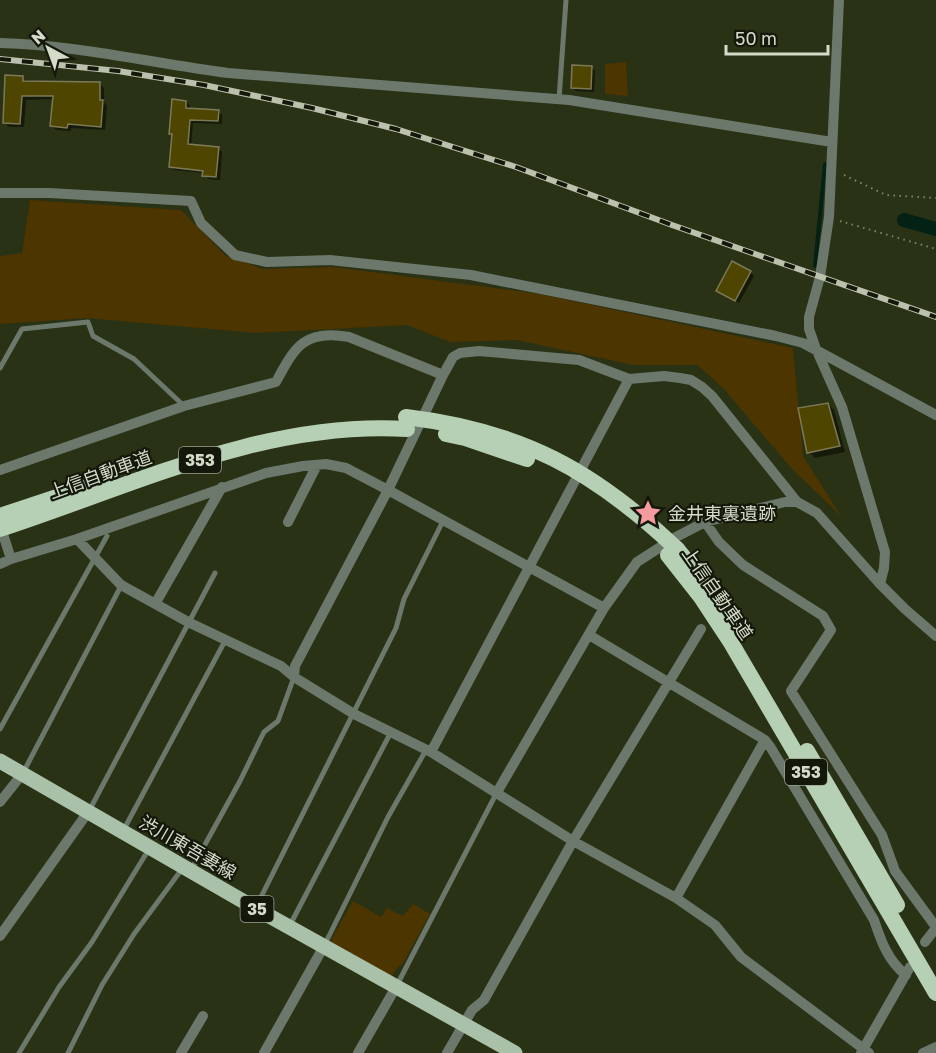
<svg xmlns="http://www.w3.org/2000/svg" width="936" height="1053" viewBox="0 0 936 1053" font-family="'Golos Text','Noto Sans JP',sans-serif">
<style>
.green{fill:#4d3500}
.shadow{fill:#0007}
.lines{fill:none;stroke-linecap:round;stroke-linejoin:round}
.stream{stroke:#042116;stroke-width:4}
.canal{stroke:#042116;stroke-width:14}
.building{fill:#4d4500;stroke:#7d7957;stroke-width:1.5}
.path{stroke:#7d856c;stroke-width:2;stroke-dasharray:1.5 4.5;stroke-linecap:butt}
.service{stroke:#6c786c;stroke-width:5}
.minor{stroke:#6c786c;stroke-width:10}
.primary{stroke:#aac1a9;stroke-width:15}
.trunk{stroke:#b6d0b6;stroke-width:16}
.rail-casing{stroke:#bac1ad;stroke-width:6}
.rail{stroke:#14180b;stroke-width:4;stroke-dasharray:11;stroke-linecap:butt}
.trunk-bridge{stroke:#b6d0b6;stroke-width:16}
.labels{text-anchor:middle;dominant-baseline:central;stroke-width:4.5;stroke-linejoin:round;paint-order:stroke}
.shield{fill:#14180b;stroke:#9aa090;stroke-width:1.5}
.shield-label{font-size:16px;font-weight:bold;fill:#d4dbc9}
.street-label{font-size:18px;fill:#d4dbc9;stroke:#14180b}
.poi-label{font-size:18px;fill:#d4dbc9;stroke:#14180b;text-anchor:start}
</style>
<rect width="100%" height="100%" fill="#293214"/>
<path class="green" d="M626,62L628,96L605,94V64Z
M30,200L181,210L226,256L263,269L333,267L540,294L793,348L803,456L841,516L792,469L723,388L697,365H633L517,340L450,342L407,325L256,333L87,318L0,324V256L22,253Z
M353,901L381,917L387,908L403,916L413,904L430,914L402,965L398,967L391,977L330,942Z"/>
<path class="shadow" d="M592,68L595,71L594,92L576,91L572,87Z
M22,78L27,82L100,84L104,88V102L107,106L105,130L71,128V131L56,130L52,126L54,99L26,100L24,127H9L4,122Z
M186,102L190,106L189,110L218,111L222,115V124L193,123L191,146L219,148L222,152L220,180L208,179L204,173L174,170L170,166L174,137L170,133Z
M750,272L754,276L739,303L717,290Z
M828,404L834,410L845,452L815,458L809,452Z"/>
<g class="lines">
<path class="stream" d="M815,266L825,164"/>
<path class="canal" d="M904,220L936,229"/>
</g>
<path class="building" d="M572,65L592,66L591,89L571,88Z
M5,75L23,76V81L100,82V100H103L101,127L68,124L67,128L50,126L53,96H22L20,124L3,123Z
M172,99L186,101V108L219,110L218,121L190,120L188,144L219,147L216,177L202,176L203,171L169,167L172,134H169Z
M732,261L751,271L735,301L716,291Z
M828,403L840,446L807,453L798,408Z"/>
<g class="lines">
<path class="path" d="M844,175L886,195L936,198
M840,221L936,249"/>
<path class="service" d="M559,99L566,0
M0,368L22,329L88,322L93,336L134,359L183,405
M0,729L107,536
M24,771L121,586
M89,811L215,573
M123,831L226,639
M191,870L240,781L264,732L278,721L294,677
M256,907L396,628L404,599L443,521
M290,925L391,732
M325,944L388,817L426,750
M397,985L496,794
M19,1053L59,987L92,942L149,849
M68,1053L102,985L134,934L182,869"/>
<path class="minor" d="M839,0L829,217L820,277L809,317V329L816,349L842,407L885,552L884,568L880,584L905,609L936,636
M0,43C77,45 152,63 228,73L569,100L832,142
M0,193H49L191,201L201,223L235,255L267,262L330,260L471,275L776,336L803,343L936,415
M0,470L184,406L276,382C295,346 305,329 349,337L443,375
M288,522L317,465
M705,522L719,542L743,565L823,616L831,630L791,691L882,835L895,871L936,927
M3,534L11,559L77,539L121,585L190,623L281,666L294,677L354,714L431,752L573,841L676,898L715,925L741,957L869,1053
M77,539L266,473L303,466L326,464L346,468L388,490L604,608
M0,564L11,559
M155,604L222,487
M589,635L765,740
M294,677L295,666L388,490L443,375L453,357L460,353L479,351L579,360L629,379L664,376L680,378L691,380L702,387L712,396L797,502
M431,752L629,379
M496,794L604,608L637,562L676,537L705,522L785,502H797L817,513L880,584
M0,802L23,773
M676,898L765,740L771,748L874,920C881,941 888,961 906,975
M0,936L88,812
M925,942L936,928
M181,1053L203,1016
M264,1053L324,946
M358,1053L396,987
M447,1053L472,1010L484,1000L573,841L701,629
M861,1053L910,967
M923,1053L936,1047"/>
<path class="primary" d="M0,761L255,908L515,1053"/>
<path class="trunk" d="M0,516L102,482
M0,529C132,486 265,420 407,429
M677,549L713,593L735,628
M668,555L701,597L730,641L936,993
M807,751L897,905"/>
<defs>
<path id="rail" d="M0,59L118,71L204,85L312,108L396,129L516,167L672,225L936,317"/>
</defs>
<use href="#rail" class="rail-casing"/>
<use href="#rail" class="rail"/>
<path class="trunk-bridge" d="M406,417C522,431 593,470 677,549
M446,434L465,438L527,459"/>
</g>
<defs>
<symbol id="sight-bare" viewBox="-9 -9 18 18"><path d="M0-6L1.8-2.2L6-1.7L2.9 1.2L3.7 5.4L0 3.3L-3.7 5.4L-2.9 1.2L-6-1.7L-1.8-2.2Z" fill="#f59b9e" stroke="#14180b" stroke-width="2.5" paint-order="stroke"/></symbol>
</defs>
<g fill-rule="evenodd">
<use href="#sight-bare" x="629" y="494" width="38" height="38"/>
</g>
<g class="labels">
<g class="shield">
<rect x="179" y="447" width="42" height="26" rx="4.5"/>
<rect x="785" y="759" width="42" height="26" rx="4.5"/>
<rect x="240.5" y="896" width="33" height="26" rx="4.5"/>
</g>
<g class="shield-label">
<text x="200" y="460">353</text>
<text x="806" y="772">353</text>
<text x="257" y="909">35</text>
</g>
<g class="street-label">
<text transform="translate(100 474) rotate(-20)">上信自動車道</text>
<text transform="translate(718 593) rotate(55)">上信自動車道</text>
<text transform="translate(188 847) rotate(30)">渋川東吾妻線</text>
</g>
<g class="poi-label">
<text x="668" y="513">金井東裏遺跡</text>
</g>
</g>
<g transform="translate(48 48) rotate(319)" stroke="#14180b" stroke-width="4.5" paint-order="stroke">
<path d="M0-4.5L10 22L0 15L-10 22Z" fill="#d4dbc9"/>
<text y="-9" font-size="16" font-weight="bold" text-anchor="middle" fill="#d4dbc9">N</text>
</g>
<path d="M726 45v9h102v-9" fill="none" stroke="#d4dbc9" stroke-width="3"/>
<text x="735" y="45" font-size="18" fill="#d4dbc9" stroke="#14180b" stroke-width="4.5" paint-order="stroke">50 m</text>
</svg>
